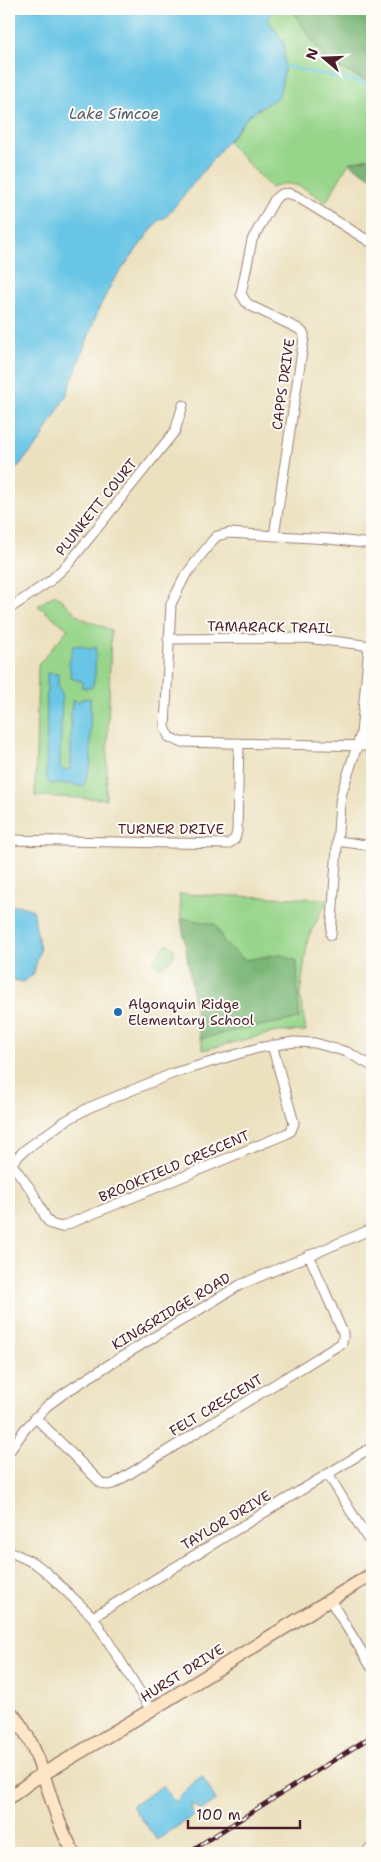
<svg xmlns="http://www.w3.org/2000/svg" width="381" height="1862" viewBox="0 0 381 1862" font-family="'Shantell Sans',sans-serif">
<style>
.green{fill:#97d58a;stroke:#707a5a}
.forest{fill:#79b676;stroke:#626a50}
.water{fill:#67c5e5;stroke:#587288}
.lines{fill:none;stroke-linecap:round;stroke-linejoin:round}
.stream{stroke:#67c5e5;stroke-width:2.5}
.street-casing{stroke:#9b8075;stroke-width:11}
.secondary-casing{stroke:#9b8075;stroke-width:15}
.street{stroke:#fff;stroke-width:9}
.secondary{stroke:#fde5c5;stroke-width:12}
.rail-casing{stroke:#4a1f2b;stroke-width:4.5}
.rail{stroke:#fdfcf7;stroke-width:2.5;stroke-dasharray:8;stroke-linecap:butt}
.poi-dot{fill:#1f6fb2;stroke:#fdfcf7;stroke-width:2}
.labels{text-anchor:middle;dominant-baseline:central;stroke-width:4;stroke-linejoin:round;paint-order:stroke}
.street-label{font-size:14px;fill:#4a1f2b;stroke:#fdfcf7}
.poi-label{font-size:14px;fill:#4a1f2b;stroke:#fdfcf7;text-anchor:start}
.water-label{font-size:15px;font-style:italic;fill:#54596c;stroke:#fdfcf7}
</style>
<rect width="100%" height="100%" fill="#fdfcf7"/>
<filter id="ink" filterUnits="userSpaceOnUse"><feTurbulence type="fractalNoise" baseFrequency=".02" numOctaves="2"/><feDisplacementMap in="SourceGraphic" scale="10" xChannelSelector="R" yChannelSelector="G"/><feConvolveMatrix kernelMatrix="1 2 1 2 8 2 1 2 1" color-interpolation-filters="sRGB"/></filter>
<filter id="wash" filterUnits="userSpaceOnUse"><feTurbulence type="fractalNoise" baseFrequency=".0096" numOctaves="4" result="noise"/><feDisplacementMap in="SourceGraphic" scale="20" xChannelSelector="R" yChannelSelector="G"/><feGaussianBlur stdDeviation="1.12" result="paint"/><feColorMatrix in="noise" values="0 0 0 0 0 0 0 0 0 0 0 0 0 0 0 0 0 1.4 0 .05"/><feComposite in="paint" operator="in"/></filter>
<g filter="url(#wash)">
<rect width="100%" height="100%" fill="#ece1bf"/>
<path class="green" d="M277,9H291L327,62L372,84V157L349,163L326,202C309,192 292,176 271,188L228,142L248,116L279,96L284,44L267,18Z
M55,594L81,618L111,630L106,799L35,796L38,665L68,629L38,606Z
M179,894L328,899L308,938L300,994L306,1031L276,1032L203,1050L181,918Z
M167,943L174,949V956L163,966H158L153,961Z"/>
<path class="forest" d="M291,9H372V83L327,62Z
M372,157V178L349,163Z
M181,918L215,924L225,943L245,960L279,954L297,961L299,1019L242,1029L200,1039Z"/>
<path class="water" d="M9,9H277L267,18L284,44V72L279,96L248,116L166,217L158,221L113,281L99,308L66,396L41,440L9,477Z
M79,645L90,649L96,647L95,676L92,688L81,687L83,682L71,678L69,663L73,646Z
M47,673L58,674V686L62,695L60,765L62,770H69L71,766V708L73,699L78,702L82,699L90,698L91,764L83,787L69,784H50L46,777Z
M18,905L33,910L40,950L33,975L23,982L9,979V906Z
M202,1776L216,1800L202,1810L191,1804L193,1816L157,1840L132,1806L162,1786L175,1802L194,1782Z"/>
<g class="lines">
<path class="stream" d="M284,66L372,85"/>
</g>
</g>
<g filter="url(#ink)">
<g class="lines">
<defs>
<path id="street" d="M274,536L304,338V334L299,329L251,306L246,302L241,294L252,240L275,199C281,192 288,192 296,196L372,243
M372,544L329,539L229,533L217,536L212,541L185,576L171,604L165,727L169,737L180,742L372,746
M9,609L50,581L70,562L175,431L183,405
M168,639L307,638L372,646
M9,840L228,844L235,839L237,831L239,743
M338,841L372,846
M331,935L340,803L342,792L361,734L369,646
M11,1163L32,1191L47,1220L51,1224L61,1227L286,1134L291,1131L294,1123L272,1045
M9,1165L26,1149L62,1123L88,1108L174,1073L258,1048L294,1042L315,1043L347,1052L372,1066
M35,1417L101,1483L107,1485L113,1484L342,1343L343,1338V1333L309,1255
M9,1452L25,1429L47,1406L66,1392L118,1359L240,1285L372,1229
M328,1474L372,1546
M9,1551L36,1564L46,1572L93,1617L151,1710
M330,1600L372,1668
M93,1617L372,1447
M366,1853L372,1845"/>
<path id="secondary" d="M9,1710C40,1744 45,1788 62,1829C65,1837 70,1845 74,1853
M9,1798L33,1780L151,1710L372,1574"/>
</defs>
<use href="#street" class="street-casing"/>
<use href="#secondary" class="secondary-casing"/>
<use href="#street" class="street"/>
<use href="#secondary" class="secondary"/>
<defs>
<path id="rail" d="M187,1853L372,1736"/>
</defs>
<use href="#rail" class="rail-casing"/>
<use href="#rail" class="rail"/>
</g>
</g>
<circle class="poi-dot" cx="118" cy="1012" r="5"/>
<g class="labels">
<g class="street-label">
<text transform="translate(283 384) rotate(-82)">CAPPS DRIVE</text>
<text transform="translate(96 507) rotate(-51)">PLUNKETT COURT</text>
<text transform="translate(270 627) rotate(1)">TAMARACK TRAIL</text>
<text x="171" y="829">TURNER DRIVE</text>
<text transform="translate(174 1166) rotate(-23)">BROOKFIELD CRESCENT</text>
<text transform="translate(171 1311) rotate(-31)">KINGSRIDGE ROAD</text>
<text transform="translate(216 1405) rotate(-31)">FELT CRESCENT</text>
<text transform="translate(226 1520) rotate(-31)">TAYLOR DRIVE</text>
<text transform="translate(182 1673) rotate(-32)">HURST DRIVE</text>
</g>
<g class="poi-label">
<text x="128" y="1004">Algonquin Ridge<tspan x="128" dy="16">Elementary School</tspan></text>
</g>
<g class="water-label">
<text x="114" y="114">Lake Simcoe</text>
</g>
</g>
<rect width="381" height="1862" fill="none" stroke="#fdfcf7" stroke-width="30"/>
<g transform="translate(324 58) rotate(289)" stroke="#fdfcf7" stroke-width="4" paint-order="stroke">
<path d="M0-4L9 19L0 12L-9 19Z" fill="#4a1f2b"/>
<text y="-8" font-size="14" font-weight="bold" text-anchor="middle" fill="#4a1f2b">N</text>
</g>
<path d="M188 1820v8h112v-8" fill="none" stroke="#4a1f2b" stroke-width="2.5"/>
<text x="196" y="1820" font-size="15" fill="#4a1f2b" stroke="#fdfcf7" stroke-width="4" paint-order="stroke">100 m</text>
</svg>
